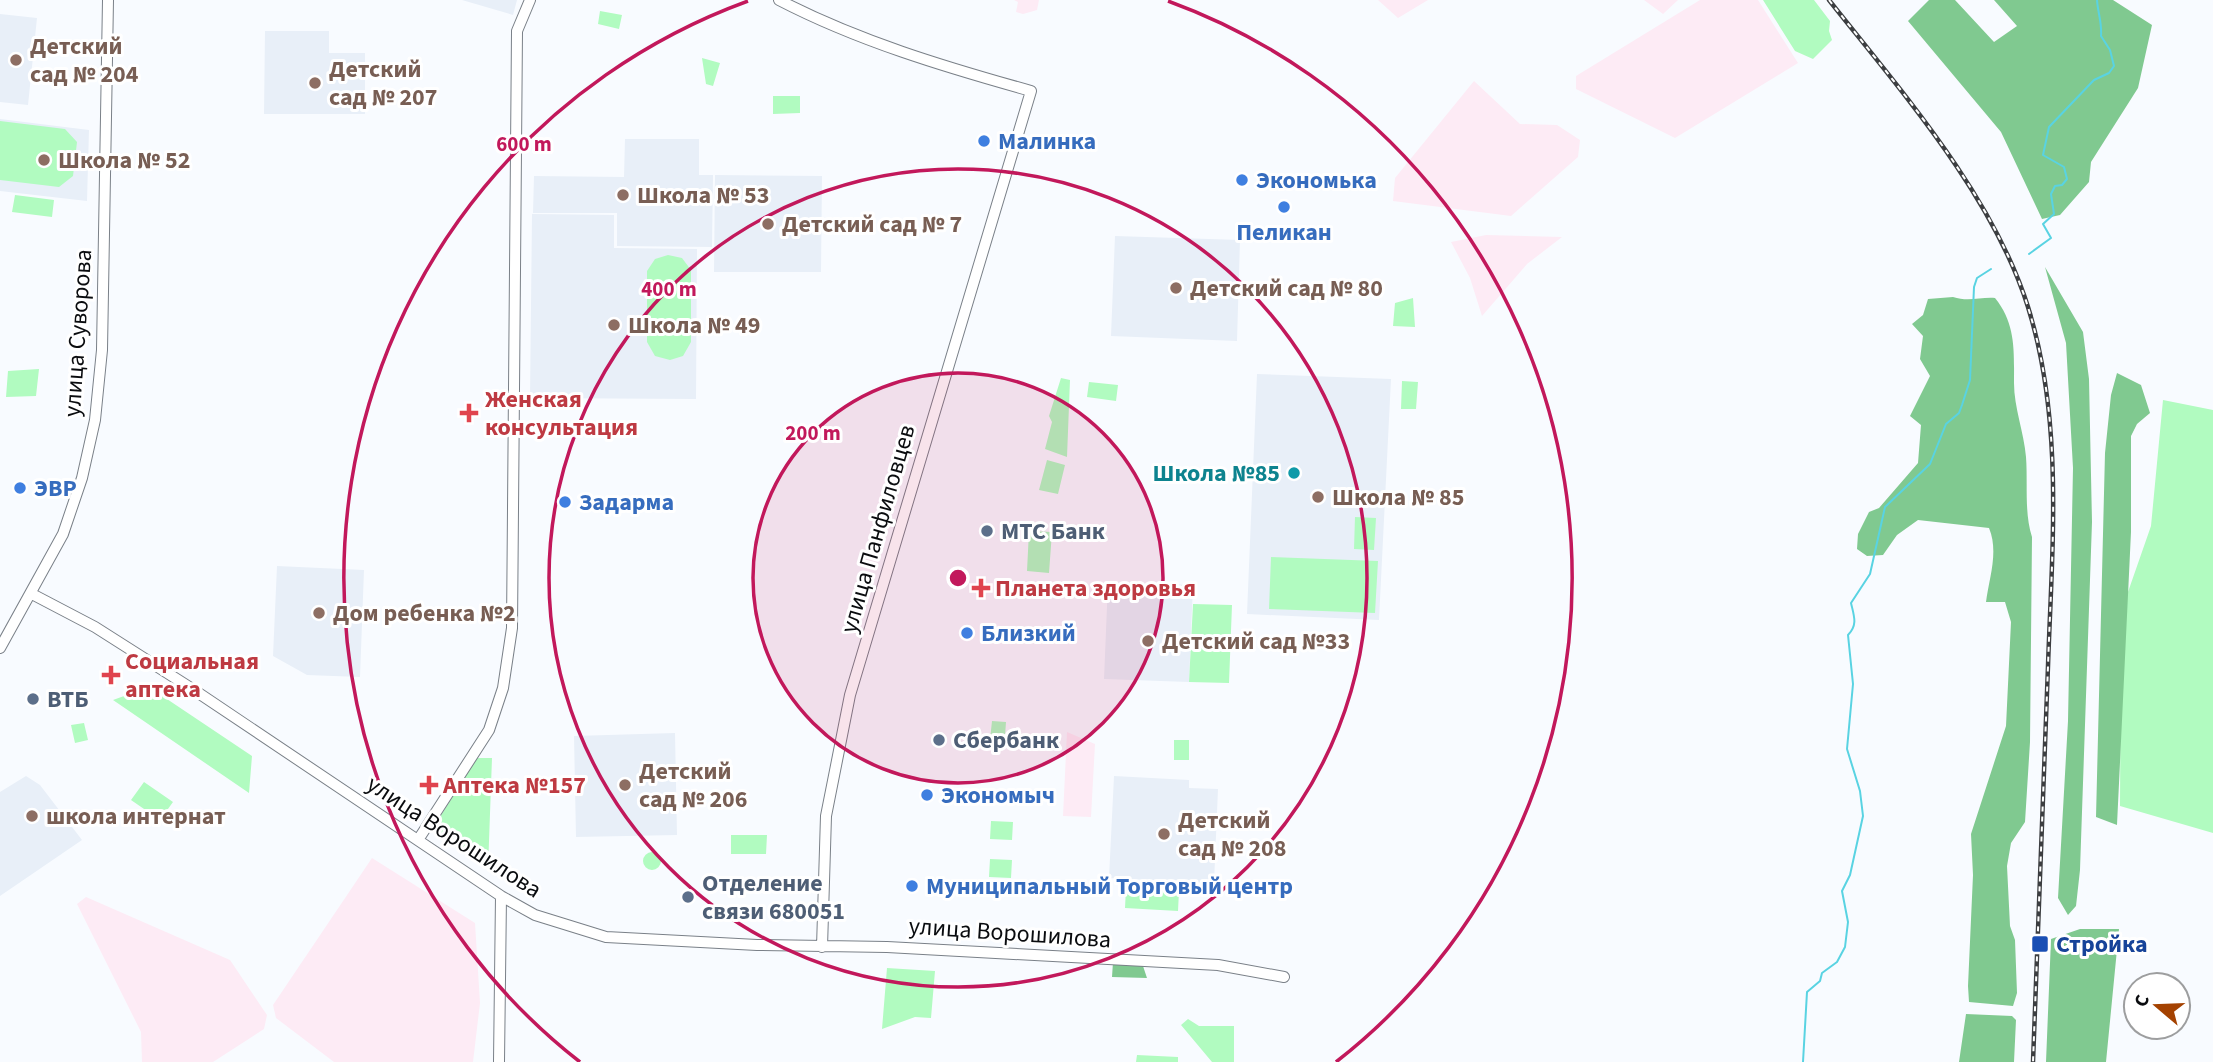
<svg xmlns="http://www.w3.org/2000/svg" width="2213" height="1062" viewBox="0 0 2213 1062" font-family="'Source Sans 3',sans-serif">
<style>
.built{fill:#e8eff8}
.industrial{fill:#fdebf5}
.green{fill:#b1fbc0}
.forest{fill:#80c990}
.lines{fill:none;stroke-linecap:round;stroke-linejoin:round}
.stream{stroke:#59d3e2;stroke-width:2}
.secondary-casing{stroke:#7a8088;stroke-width:12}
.secondary{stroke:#fff;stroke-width:10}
.rail-casing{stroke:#3c3e41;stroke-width:4.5}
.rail{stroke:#fff;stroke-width:2;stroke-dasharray:5;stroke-linecap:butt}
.ring{fill:none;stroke:#c2185b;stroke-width:3.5}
.education-dot{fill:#8d6e63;stroke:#fff;stroke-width:2.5}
.shop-dot{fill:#3f7fe0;stroke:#fff;stroke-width:2.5}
.health-dot{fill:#e0444e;stroke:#fff;stroke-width:2.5}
.culture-dot{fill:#0f9aa8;stroke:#fff;stroke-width:2.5}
.service-dot{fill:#5c6f8a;stroke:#fff;stroke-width:2.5}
.transit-dot{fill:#1a4fb4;stroke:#fff;stroke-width:2.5}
.labels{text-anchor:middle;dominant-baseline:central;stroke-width:6;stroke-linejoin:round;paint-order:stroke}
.education-label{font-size:24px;font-weight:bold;fill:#785e54;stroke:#fff;text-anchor:start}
.shop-label{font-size:24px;font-weight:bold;fill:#366cbe;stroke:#fff;text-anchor:start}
.street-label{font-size:24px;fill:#0a0c0f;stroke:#fff}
.health-label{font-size:24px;font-weight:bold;fill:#be3a42;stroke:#fff;text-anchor:start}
.culture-label{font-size:24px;font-weight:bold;fill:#0d838f;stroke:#fff;text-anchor:end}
.service-label{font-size:24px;font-weight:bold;fill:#4e5e75;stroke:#fff;text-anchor:start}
.transit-label{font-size:24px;font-weight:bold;fill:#164399;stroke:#fff;text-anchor:start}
.centre{fill:#c2185b;stroke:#fff;stroke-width:3.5}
.ring-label{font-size:21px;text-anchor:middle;font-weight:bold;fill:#c2185b;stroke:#fff;stroke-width:6;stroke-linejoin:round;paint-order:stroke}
</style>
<rect width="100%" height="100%" fill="#f8fbff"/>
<path class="built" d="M462,0H517L513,15Z
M0,14L37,18L28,105L0,102Z
M265,31H329V53H365V114H264Z
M0,119L89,130L87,201L0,191Z
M625,139H699V175H713L712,247L617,246V213H533L534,176L624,177Z
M715,175L822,176L821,272H714Z
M532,214L614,215V248L697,249L696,399L530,398Z
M1115,236L1240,240L1237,341L1111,336Z
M1257,374L1391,379L1379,620L1247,614Z
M277,566L364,570L360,677L307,675L273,656Z
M1108,582L1193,585L1189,682L1104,679Z
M675,733L677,835L576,837L574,736Z
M26,776L40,785L82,840L0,896V792Z
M1114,776L1189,780V788L1218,789L1214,883L1109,878Z"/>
<path class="industrial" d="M1014,0H1039L1037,10L1023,14L1016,12L1018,2Z
M1378,0H1428L1398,18Z
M1644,0H1678L1663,14Z
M1700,0H1758L1798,63L1675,138L1576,89V76Z
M1474,81L1520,124L1557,125L1580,140L1578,157L1511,216L1393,201L1395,178Z
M1486,235L1562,237L1527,264L1482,316L1470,278L1451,242Z
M1067,732L1095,744L1091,817L1063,816Z
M372,858L475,923L480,1003L473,1062H334L276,1018L273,1005Z
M86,897L230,960L267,1015L264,1029L213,1062H142L141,1032L77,904Z"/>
<path class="green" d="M1763,0H1814L1830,21L1829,31L1832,40L1813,59L1795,51Z
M600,11L622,15L619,29L598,24Z
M702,58L720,63L713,86L706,84Z
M773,96H800V113L773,114Z
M0,121L65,129L77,142L73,176L59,187L0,180Z
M15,195L54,200L52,217L12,212Z
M668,255L682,258L691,270V342L683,356L670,360L655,356L647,342V271L655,259Z
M1413,298L1415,327L1393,326L1395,303Z
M39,369L36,396L6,397L8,371Z
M1061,378L1070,380L1067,457L1045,449L1052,422L1049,416Z
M1402,381L1418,382L1416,409H1401Z
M1089,382L1118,385L1116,401L1087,397Z
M2163,400L2213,410V833L2120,806L2121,612L2151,526Z
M1047,460L1065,465L1058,494L1039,490Z
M1355,517L1376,518L1374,550L1354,549Z
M1029,531L1052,532L1049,573L1027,571Z
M1271,557L1378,561L1375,613L1269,609Z
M1193,604L1232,605L1229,683L1189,682Z
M149,687L252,756L249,793L113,700Z
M992,721L1006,722L1004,750L989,749Z
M84,723L88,740L75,743L71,725Z
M1174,740H1189V760H1174Z
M477,758H492L488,869L431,831Z
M144,782L173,802L160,820L131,800Z
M991,821L1013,822L1012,840L990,839Z
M731,835H767L766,854H731Z
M643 861a9 9 0 1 1 18 0a9 9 0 1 1-18 0Z
M990,859L1012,860L1011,878L989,877Z
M1126,888L1179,891L1178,911L1125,908Z
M887,968L935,971L931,1018L915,1017L882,1029Z
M1188,1019L1199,1026H1234V1062H1212L1181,1025Z
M1137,1055L1178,1057V1062H1136Z"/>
<path class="forest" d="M1929,0H1955L1994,42L2017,26L1994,0H2113L2152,25L2138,88L2091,162L2089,182L2060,215L2042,219L2001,132L1908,21Z
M2045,267L2083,332L2089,379L2092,522L2080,870L2076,906L2068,915L2058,898L2068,721L2073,468L2066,343Z
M1953,297C1968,302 1980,297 1995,298C2016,324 2014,351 2014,383C2014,408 2024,432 2026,457C2028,483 2024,512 2032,537L2030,742L2025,822L2011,843L2007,866L2010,926L2015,940L2017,993L2013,1006L1969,1002L1968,986L1973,875L1971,834L2006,726L2011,622L2005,602H1986C1989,578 1999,552 1989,528L1918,520L1897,535L1883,555L1867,556L1857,549L1858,534L1869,512L1879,508L1918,463L1921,425L1910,416L1930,376L1920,359L1923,336L1912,324L1923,315L1928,299Z
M2117,373L2141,385L2150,413L2137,424L2131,436V532L2117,825L2096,817L2105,453L2111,395Z
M2080,929H2119L2106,1062H2046L2051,939Z
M1113,962L1142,963L1147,978L1112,977Z
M1966,1014L2012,1016L2016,1020L2014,1062H1959Z"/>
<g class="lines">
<path class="stream" d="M2029,254L2051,238L2043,224L2054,214L2051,194L2055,186L2062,185L2067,179L2064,167L2043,155L2049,127L2094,80L2109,73L2114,66L2110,50L2101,36C2102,22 2098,14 2097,0
M1803,1062L1807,992L1820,981L1822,973L1837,962L1845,947L1848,922L1842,891L1850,875L1863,816L1860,791L1847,749L1853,684L1848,635C1858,625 1854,616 1851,603L1870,574L1885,507L1930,464L1946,424L1959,413L1962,405L1970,380L1974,287L1977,278L1991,269"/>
<defs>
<path id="secondary" d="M779,0C858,41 945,67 1031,91L850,695L826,816L822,947
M32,594L95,627L194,690L501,896L535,915L606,937L757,945L887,947L1218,965L1284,977
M0,648L63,534L82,478L95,420L102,350L108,0
M418,840L489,730L503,688L512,628L517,31L530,0
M499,1062L501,896"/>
</defs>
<use href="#secondary" class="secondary-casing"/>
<use href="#secondary" class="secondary"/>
<defs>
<path id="rail" d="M1829,0C1901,91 1993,195 2028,307C2064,422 2052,547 2048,666C2043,798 2038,930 2033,1062"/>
</defs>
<use href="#rail" class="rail-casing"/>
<use href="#rail" class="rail"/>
</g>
<circle cx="958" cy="578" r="205" fill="#c2185b" fill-opacity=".12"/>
<g class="ring">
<circle cx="958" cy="578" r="205"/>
<circle cx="958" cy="578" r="409"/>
<path d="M580 1062A614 614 0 0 1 748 1M1168 1A614 614 0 0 1 1336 1062"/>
</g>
<g class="education-dot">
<circle cx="16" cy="60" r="7"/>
<circle cx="315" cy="83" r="7"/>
<circle cx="44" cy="160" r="7"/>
<circle cx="623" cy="195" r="7"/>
<circle cx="768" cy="224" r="7"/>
<circle cx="1176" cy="288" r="7"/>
<circle cx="614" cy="325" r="7"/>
<circle cx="1318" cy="497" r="7"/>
<circle cx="319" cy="613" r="7"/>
<circle cx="1148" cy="641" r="7"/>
<circle cx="625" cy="785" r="7"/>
<circle cx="32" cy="816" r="7"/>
<circle cx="1164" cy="834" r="7"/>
</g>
<g class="shop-dot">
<circle cx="984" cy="141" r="7"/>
<circle cx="1242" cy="180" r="7"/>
<circle cx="1284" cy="207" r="7"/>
<circle cx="20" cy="488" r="7"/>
<circle cx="565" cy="502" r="7"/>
<circle cx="967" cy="633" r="7"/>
<circle cx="927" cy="795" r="7"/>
<circle cx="912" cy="886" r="7"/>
</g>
<g class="health-dot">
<path d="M465.5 402.5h7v7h7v7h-7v7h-7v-7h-7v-7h7z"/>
<path d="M977.5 577.5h7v7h7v7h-7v7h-7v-7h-7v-7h7z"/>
<path d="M107.5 664.5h7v7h7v7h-7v7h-7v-7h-7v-7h7z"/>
<path d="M425.5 774.5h7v7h7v7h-7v7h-7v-7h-7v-7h7z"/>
</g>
<circle class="culture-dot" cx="1294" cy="473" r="7"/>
<g class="service-dot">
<circle cx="987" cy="531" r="7"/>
<circle cx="33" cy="699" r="7"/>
<circle cx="939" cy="740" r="7"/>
<circle cx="688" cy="897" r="7"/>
</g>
<rect class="transit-dot" x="2031" y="935" width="18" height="18" rx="3.5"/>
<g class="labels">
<g class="education-label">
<text x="30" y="46">Детский<tspan x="30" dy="28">сад № 204</tspan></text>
<text x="329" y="69">Детский<tspan x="329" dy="28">сад № 207</tspan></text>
<text x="58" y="160">Школа № 52</text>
<text x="637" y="195">Школа № 53</text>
<text x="782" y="224">Детский сад № 7</text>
<text x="1190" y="288">Детский сад № 80</text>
<text x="628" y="325">Школа № 49</text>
<text x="1332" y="497">Школа № 85</text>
<text x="333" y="613">Дом ребенка №2</text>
<text x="1162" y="641">Детский сад №33</text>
<text x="639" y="771">Детский<tspan x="639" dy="28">сад № 206</tspan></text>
<text x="46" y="816">школа интернат</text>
<text x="1178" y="820">Детский<tspan x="1178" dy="28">сад № 208</tspan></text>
</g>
<g class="shop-label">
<text x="998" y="141">Малинка</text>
<text x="1256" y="180">Экономька</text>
<text x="1284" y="232" text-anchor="middle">Пеликан</text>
<text x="34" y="488">ЭВР</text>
<text x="579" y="502">Задарма</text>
<text x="981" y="633">Близкий</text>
<text x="941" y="795">Экономыч</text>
<text x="926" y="886">Муниципальный Торговый центр</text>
</g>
<g class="street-label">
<text transform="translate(78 333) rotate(-86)">улица Суворова</text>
<text transform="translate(878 529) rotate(-74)">улица Панфиловцев</text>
<text transform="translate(454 837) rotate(33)">улица Ворошилова</text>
<text transform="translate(1010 933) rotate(4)">улица Ворошилова</text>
</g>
<g class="health-label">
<text x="485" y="399">Женская<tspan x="485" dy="28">консультация</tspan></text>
<text x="995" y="588">Планета здоровья</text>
<text x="125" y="661">Социальная<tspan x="125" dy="28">аптека</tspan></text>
<text x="443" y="785">Аптека №157</text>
</g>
<g class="culture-label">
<text x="1280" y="473">Школа №85</text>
</g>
<g class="service-label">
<text x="1001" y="531">МТС Банк</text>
<text x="47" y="699">ВТБ</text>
<text x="953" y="740">Сбербанк</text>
<text x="702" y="883">Отделение<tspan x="702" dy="28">связи 680051</tspan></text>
</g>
<g class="transit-label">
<text x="2056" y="944">Стройка</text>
</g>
</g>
<circle cx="958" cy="578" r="10" class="centre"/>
<g class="ring-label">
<text x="524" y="151">600 m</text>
<text x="669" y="296">400 m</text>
<text x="813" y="440">200 m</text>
</g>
<g transform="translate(2157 1006) rotate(289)"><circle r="33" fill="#ffffff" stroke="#9d9e9f" stroke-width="2"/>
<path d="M0-5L12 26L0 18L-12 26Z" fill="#a44201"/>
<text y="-10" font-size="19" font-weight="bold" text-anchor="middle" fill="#0a0c0f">С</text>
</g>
</svg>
